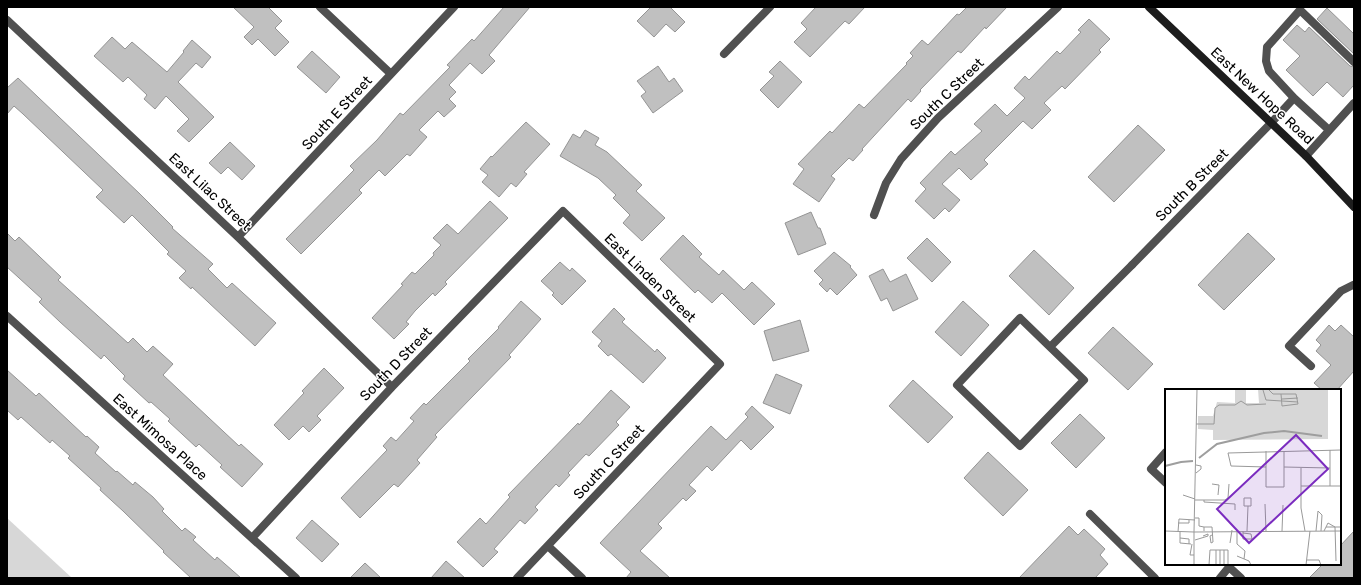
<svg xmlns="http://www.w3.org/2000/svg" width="1361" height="585" viewBox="0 0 1361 585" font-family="Rubik,sans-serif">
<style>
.green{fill:#d7d7d7}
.building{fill:#c0c0c0;stroke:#949494}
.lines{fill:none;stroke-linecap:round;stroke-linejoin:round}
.lane{stroke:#505050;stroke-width:8}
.street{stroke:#505050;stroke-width:8}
.secondary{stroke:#1d1d1d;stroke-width:8}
.labels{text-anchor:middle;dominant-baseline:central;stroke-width:3;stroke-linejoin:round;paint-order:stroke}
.street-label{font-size:14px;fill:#000;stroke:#fff}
.inset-river{fill:none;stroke:#9e9e9e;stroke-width:2}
.inset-road{fill:none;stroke:#999;stroke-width:1}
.view{fill:#7b2cbf;fill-opacity:0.15;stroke:#7b2cbf;stroke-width:2}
.inset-edge{fill:none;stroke:#000;stroke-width:2}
</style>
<rect width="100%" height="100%" fill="#fff"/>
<path class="green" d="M7,518L72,578H7Z"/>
<path class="building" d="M233,7H268L282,21L275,28L289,42L275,56L258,39L252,45L244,37L254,27Z
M504,7H530L489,55L495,61L482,74L470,63L449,85L456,92L449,99L456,106L444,117L438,111L419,130L427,137L410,156L407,154L385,176L379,170L359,190L362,193L301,254L286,239L354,170L350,166L377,140L400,113L403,115L450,67L447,65L472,39L474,41Z
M651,7H670L685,22L675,32L666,24L654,37L637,21Z
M816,7H865L849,24L845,21L810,57L794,42L807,29L801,23Z
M967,7H1007L986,29L985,27L961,53L958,51L920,90L921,91L911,102L908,99L862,149L863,150L853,161L849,158L831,176L835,179L819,202L793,184L804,169L798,164L830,131L832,133L859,104L864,108L907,64L906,63L913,56L910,53L922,40L928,45L957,14L959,15Z
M1327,8L1354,34V54L1317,19Z
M1089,19L1110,39L1099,50L1101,52L1065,89L1062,86L1044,103L1051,110L1032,129L1023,121L984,160L988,164L971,180L959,168L942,184L960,200L949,212L945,208L934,219L915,201L926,189L920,183L951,151L955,155L982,131L974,124L995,104L1007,116L1025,98L1014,88L1025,76L1029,80L1057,51L1060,54L1081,32L1078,30Z
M1297,25L1305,32L1309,27L1350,66L1354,67V85L1343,97L1327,82L1313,96L1286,70L1300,56L1283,40Z
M112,37L125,49L132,42L167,72L184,52L183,51L192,40L211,57L202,68L196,63L178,82L214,117L189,142L177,131L189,119L166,96L155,109L144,99L147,95L128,77L123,82L94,56Z
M312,51L340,77L326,93L297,67Z
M780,61L802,82L778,108L760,90L774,76L769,72Z
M658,66L669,82L674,78L683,91L653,113L641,96L646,92L637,81Z
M18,78L140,194L173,227L172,228L213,264L208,269L227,288L232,283L276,323L255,346L192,287L191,289L179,278L186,271L167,254L169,252L132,215L124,223L96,197L103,190L23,114L14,106L7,114V88Z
M526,122L550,144L524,172L527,174L516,187L511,183L499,197L482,182L488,175L480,169L491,156L492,157Z
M1138,125L1165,150L1114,202L1088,177Z
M585,130L599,138L595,145L607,152L642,185L636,191L665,218L642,241L623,223L630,215L613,198L616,195L598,178L560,156L573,134L580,138Z
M230,142L255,166L242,180L228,167L221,174L209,163Z
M490,201L508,218L445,282L447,284L435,296L433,293L415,311L406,322L409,324L394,339L372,318L403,285L401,284L412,272L415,274L434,255L433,253L441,245L433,238L447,224L458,234Z
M811,212L818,228H820L826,244L798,255L785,223Z
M7,233L15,241L19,237L61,277L58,280L128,343L133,338L147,352L153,346L173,364L163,375L239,446L241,444L263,464L242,487L220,467L222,465L199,444L196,447L168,421L170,419L151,402L149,403L123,379L125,376L104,355L101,359L60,322L39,302L42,299L7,267Z
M1248,233L1275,259L1224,310L1198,285Z
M683,235L702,254L699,257L719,275L723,270L744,290L752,282L775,304L754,325L722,293L712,303L698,290L695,293L660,259Z
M927,238L951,262L932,282L907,258Z
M1034,250L1074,288L1049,315L1009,276Z
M834,252L851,266L850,267L857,275L837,295L830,288L827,292L819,284L823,280L814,271Z
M560,262L570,271L572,268L586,281L562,305L552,295L554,293L541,281Z
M883,269L890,282L906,274L918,299L893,311L887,298L881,301L869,276Z
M521,301L541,319L509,355L511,357L435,435L437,437L417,460L420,463L398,487L394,484L360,518L341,498L387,450L383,446L391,437L396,441L414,421L410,418L424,403L426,405L470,361L468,359L499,328L498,327Z
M963,301L989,325L961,356L935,332Z
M614,308L625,319L622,322L632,331L655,352L657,349L666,358L643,383L611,354L608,356L598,346L602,341L592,332Z
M800,320L809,351L773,361L764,331Z
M1329,325L1335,331L1341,325L1354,337V371L1337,390H1322L1314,383L1331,365L1316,351L1321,345L1316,340Z
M1113,327L1153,364L1128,390L1088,353Z
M324,368L344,388L317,416L321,420L309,432L303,426L289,440L274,425L304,393L302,391Z
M7,370L36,396L39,393L86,437L87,436L99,447L95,453L116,472L117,471L133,485L135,482L153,497L164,509L162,511L182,531L185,528L196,537L193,540L215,560L217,557L241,578H191L163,552L164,551L123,511L100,490L101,488L68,458L70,456L52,440L50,443L21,417L18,420L7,410Z
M776,374L802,385L790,414L763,403Z
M913,380L953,417L928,443L889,406Z
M611,390L630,407L616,422L619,425L589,456L586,454L568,473L570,475L559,487L556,484L535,507L538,510L525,524L520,520L494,549L498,552L483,567L457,542L480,518L486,524L510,497L508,495L578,423L579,425Z
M752,406L774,427L751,450L741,440L712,471L707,466L689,485L696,491L686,501L683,498L658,524L662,528L640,551L670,578H626L631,572L600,543L711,426L726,440L748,417L745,414Z
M1080,414L1105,438L1076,468L1051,443Z
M988,452L1028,490L1003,516L964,478Z
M312,520L339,544L322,562L296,538Z
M1069,526L1078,535L1084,529L1105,549L1100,555L1108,564L1095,578H1019Z
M1354,531V578H1309L1323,564H1340V546Z
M446,561L465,578H431Z
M365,563L381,578H350Z"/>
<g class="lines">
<path class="lane" d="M1271,123L1294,98
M1329,130L1294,98L1269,71L1266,61L1267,47L1300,10L1354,62
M1306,156L1354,103
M1020,318L1084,380L1020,446L957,385Z
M1050,347L1132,265
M1311,366L1289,346L1341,291L1353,285
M1166,452L1151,469L1166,483
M1090,514L1155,578
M1228,564L1229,567L1241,578
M1220,578L1229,567"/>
<path class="street" d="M320,7L391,74
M7,20L238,237L392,387
M724,54L770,7
M874,215L886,183L901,159L938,118L1058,7
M238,237L454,7
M1132,265L1271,123
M7,316L296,578
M252,538L392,387L563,211L720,364L517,578
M548,546L582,578"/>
<path class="secondary" d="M1149,7L1306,156L1354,207"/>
</g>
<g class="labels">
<g class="street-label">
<text transform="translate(947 94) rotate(-44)">South C Street</text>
<text transform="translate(1262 96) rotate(43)">East New Hope Road</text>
<text transform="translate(337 113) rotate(-47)">South E Street</text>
<text transform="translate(1192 185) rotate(-45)">South B Street</text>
<text transform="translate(210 192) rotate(43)">East Lilac Street</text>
<text transform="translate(650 278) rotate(44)">East Linden Street</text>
<text transform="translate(396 364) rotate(-46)">South D Street</text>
<text transform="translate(160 437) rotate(42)">East Mimosa Place</text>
<text transform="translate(609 462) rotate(-47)">South C Street</text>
</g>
</g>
<g transform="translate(1165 389)">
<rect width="176" height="176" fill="#fff"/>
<path d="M70,0H81V14H94L93,0H163V50L48,51V41L33,40V27H48L52,13L70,14Z" fill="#d7d7d7"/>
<path class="inset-river" d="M34,69L52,55L99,44L119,42L157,47M0,77L16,73L28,72"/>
<path class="inset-road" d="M32,0L29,143L176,142M103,0L108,5H131L133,15L117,17L116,5M98,1L101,11L133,13M117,10L133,9M31,35H49L50,19L54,16H70L76,12L82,16L101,15M101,62V98H119V62M101,78L66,77L63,64L176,61M119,78L165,79M136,79V119L140,142M31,84L36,80V77L31,76M47,95L54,96L53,106M136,97H176M165,97V61M18,106L30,110M79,109H86V117H79ZM30,111H60M39,111V113L70,115V121M60,111L63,109L64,95M100,115L101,142M30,129H34V137L39,138M13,134H24V131M161,138H176M72,141V155L80,162L79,170M0,142L29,143V176M39,142V138H47L48,153L46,154L45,147L47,146M78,142V150H87L86,145L78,144M82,142L83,117M117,142L118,116M151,142L153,122L157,126L156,142M159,142L163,134L170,138L171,172M13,143L14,130L30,131M15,143V154L26,155M15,149L24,150V155M30,151L43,147V145L38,147M65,154L67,141M27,155L25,166H29M72,167L84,172L86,176M142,171H154L156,176M44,176L45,161H63V176M51,176V161M55,176V161M59,176V161M141,176L145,142"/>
<path class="view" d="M131,46L163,80L84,154L52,120Z"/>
<rect width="176" height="176" class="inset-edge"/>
</g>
<rect width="1361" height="585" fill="none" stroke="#000000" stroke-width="16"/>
</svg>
